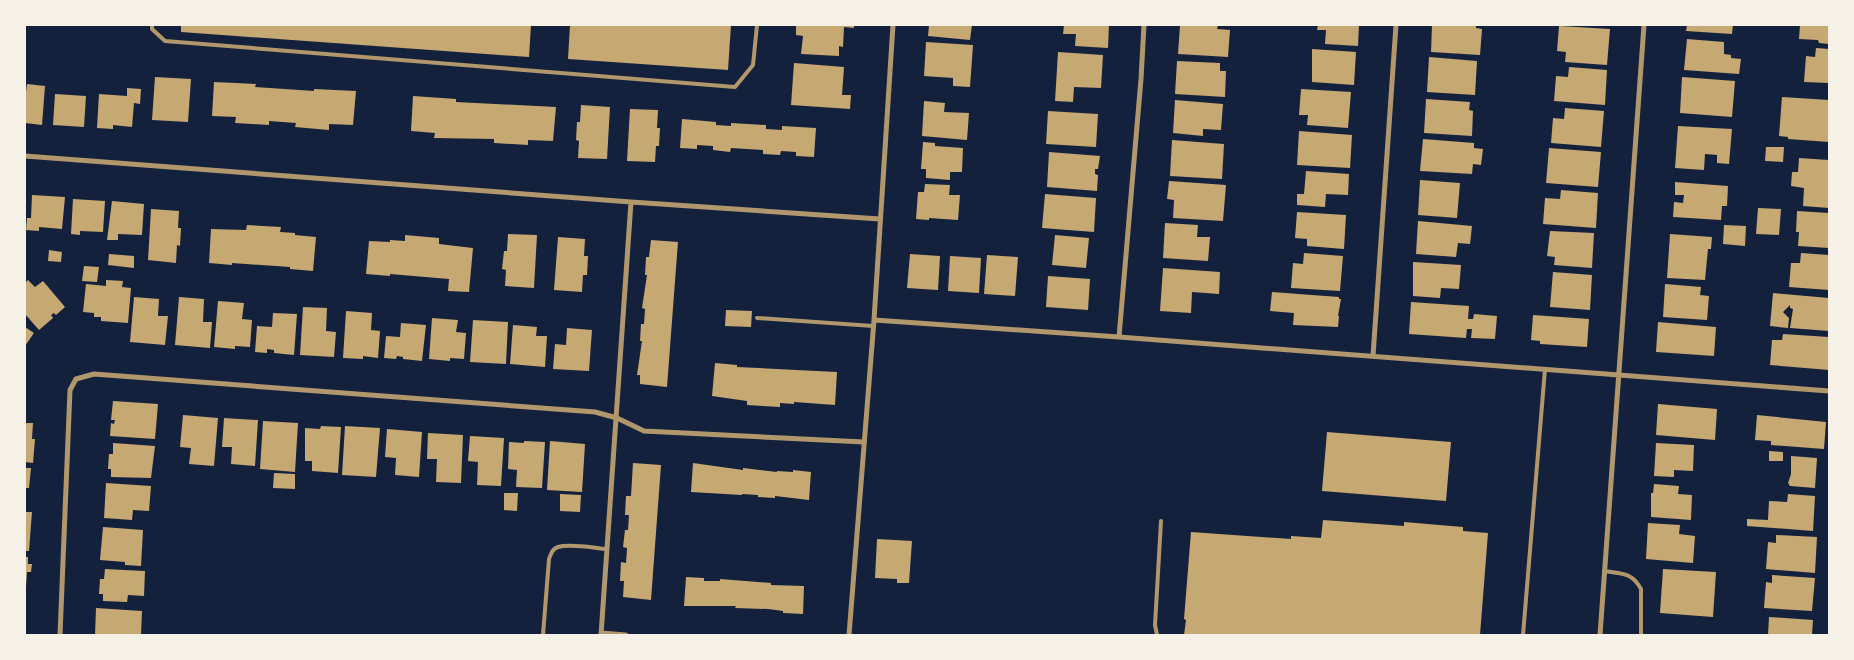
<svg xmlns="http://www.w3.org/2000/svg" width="1854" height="660" viewBox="0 0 1854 660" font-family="'Archivo Narrow',sans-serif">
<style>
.building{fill:#c6a872}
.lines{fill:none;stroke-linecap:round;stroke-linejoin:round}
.service{stroke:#b1986c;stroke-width:4}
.minor{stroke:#b1986c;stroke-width:5}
</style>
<rect width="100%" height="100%" fill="#14213d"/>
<path class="building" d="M181,25H531L529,57L181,32Z
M570,25H731L728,70L568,59Z
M796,25H854V28L844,27L843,47L839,46V56L801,54L803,36L796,35Z
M929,25H972L970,40L928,36Z
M1064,25H1109L1108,48L1075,46L1076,34H1063Z
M1180,25H1218L1217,29L1230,30L1228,57L1178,54Z
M1318,25H1359L1358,46L1325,44L1326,30H1317Z
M1432,25H1476V28L1482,29L1480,55L1431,52Z
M1687,25H1733L1732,34L1686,31Z
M1800,25H1829V44L1819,43L1818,40L1799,39Z
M1559,26L1610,29L1607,65L1565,62L1566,52L1557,51Z
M1687,39L1724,42V54L1731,55V58L1741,59L1739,74L1684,70Z
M926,42L973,45L970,87L953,86V78L924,76Z
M1816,48L1829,49V83L1804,82L1806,56L1815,57Z
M1312,49L1356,52L1354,85L1312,82Z
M1058,52L1103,55L1101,88L1074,87L1073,102L1055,101Z
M1429,57L1477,61L1475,95L1427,92Z
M1177,61L1220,63V71H1226L1225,97L1175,94Z
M794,63L844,67L842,95H851L850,109L791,105Z
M1569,67L1607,70L1605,105L1554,101L1556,76L1568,77Z
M155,77L191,79L188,122L152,120Z
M1682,77L1735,81L1732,117L1680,113Z
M214,82L256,84L255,87L314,91V89L356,91L353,125L329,124V130L295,127L296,123L269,121V125L235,123L236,117L212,116Z
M27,84L45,86L42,125L25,123V92H26Z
M127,88L141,89L140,104L134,103L132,127L113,125V129L97,128L99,94L127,96Z
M1301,89L1351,92L1348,128L1307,125L1308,115H1299Z
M55,94L86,96L84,127L53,125Z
M413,96L456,99V102L556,107L553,141L528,140V145L494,143V139L434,138L435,133L411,131Z
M1782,97L1829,100V142L1788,139V137L1779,136Z
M1426,99L1470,102L1469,110L1473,111L1472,136L1424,133Z
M1175,100L1223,104L1221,130L1203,129V136L1173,133Z
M924,101L945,103L944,112L969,113L967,140L922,136Z
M581,105L610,107L607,159L578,158L579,141L576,140L577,122H580Z
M1565,108L1604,111L1601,147L1551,143L1553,118L1564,119Z
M630,109L658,110L657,128H660L659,146H656L655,162L627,161Z
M1048,111L1098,114L1096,147L1046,144Z
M682,119L716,122V125L731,126V123L766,125V129L782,130V126L816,128L814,157L796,156V152L781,151L780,155L763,154V150L731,148L730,152L713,150V146L697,145V149L680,148Z
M1678,126L1732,129L1729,164L1717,163V155L1705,154L1704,170L1675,168Z
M1299,131L1352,135L1350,168L1297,165Z
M1423,139L1474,143V148L1483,149L1481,165L1473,164L1472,174L1420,171Z
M1172,140L1224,144L1222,179L1170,176Z
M923,142L935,143V146L963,148L962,172H950V180L926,178V169H921Z
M1766,147H1784L1783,162L1765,161Z
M1549,148L1601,152L1598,187L1546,183Z
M1049,152L1100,156L1098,169H1095V174L1098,175L1097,191L1047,187Z
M1799,158L1829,160V208L1803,206L1804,188L1791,186L1792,172H1798Z
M1306,171L1349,174L1348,195L1326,194L1325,207L1297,205V194H1304Z
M1420,180L1460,183L1457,218L1418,215Z
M1169,181L1226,185L1223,221L1173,218L1174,200L1167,199Z
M1675,182L1728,186L1727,206H1722L1721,220L1673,217L1674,202L1683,203L1684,195H1675Z
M925,184L950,185L949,195H960L958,220L929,218V220L916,219L918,192H924Z
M1561,190L1598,193L1596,228L1543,224L1545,198L1560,199Z
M1045,194L1096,198L1094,232L1042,228Z
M32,195L65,197L62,229L39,227V231L26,230L27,218H31Z
M73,199L105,201L103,232L80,231V235L71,234Z
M112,201L144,204L142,235L118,234V240H107Z
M1758,208L1781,209L1779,235L1756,234Z
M151,209L179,211L178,228H181L180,246L177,245L176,263L148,260Z
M1797,211L1829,213V248L1798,246L1799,232H1796Z
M1297,212L1346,215L1344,249L1307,246V239L1295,238Z
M1418,221L1472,226L1470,244L1458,243L1456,257L1416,254Z
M1165,223L1198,225L1197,237H1210L1208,261L1163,258Z
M247,225L281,227L280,232L295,233V235L316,237L313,271L290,269V267L232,263V265L209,263L211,229L246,230Z
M1724,225L1746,226L1745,246L1723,244Z
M1550,231L1594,233L1592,268L1554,265L1555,257L1547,256Z
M508,234L537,235L534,288L505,286L506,270L502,269L504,251H507Z
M1670,234L1712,237L1711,249H1708L1705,280L1667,278Z
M405,235L439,238V244L473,248L469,292L448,291L449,279L390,274V276L366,274L369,241L390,242V240L405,241Z
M1055,235L1089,238L1086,268L1052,265Z
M558,237L585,239L584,256H588L587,275H583L582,292L554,290Z
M651,240L678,242L667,387L640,384V375H637L642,341H640L641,324H644L645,309L642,308L647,275H645L646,257H649Z
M49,250L62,252L61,262L48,261Z
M1304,253L1343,256L1340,291L1291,288L1293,263L1303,264Z
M1801,253L1829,255V290L1789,287L1791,263H1800Z
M109,254L134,256V268L108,265Z
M910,254L940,256L938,290L907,288Z
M987,255L1018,257L1015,296L984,294Z
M950,256L981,258L979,293L948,291Z
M1413,262L1461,265L1459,289L1441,288L1440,298L1413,296Z
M84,266L99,267L97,282L82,281Z
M1163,268L1220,272L1219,294L1192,292L1191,313L1160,311Z
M1553,272L1592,275L1590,310L1550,307Z
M1048,276L1090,279L1088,310L1046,307Z
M28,280L35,287L43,281L65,307L56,315L54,313L51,315L53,318L39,330L25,314V283Z
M106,280L123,281L122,287L131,288L128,323L101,321V317H94V313L83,312L86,284L106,286Z
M1665,284L1701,287L1700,295L1709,296L1707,320L1663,317Z
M1272,292L1339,297V299H1341L1338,316H1339L1338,327L1293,325L1294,313L1270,311Z
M1773,293L1829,298V331L1790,328L1793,309L1790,308V305L1783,312L1789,318L1788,328L1770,326Z
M134,297L159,299L158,316H168L165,345L130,342Z
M179,297L204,299L203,322H212L210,348L175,345Z
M218,301L244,303L242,319L252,320L250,347L235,346V349L214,347Z
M1411,302L1469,306L1468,319H1473L1474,314L1497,316L1495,339L1471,338L1472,329H1467L1466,338L1409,334Z
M303,307L327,308L326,331L336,332L334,357L300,355Z
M726,310L752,311L751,327L725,326Z
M346,311L372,313L371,330L380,331L378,358L363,356V359L343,358Z
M273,313L297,314L294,355L274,353V350L267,349V353L255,352L257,326L272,327Z
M1533,315L1589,319L1587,347L1540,344V341L1531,340Z
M432,318L458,320L456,332L466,333L464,359L450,358V361L429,359Z
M473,320L508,322L506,364L470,362Z
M1658,322L1716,327L1714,356L1656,352Z
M401,323L426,325L422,361L403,359V357L397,356L396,359L384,358L386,336L400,337Z
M513,325L537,327L536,336H547L545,367L510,364Z
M25,327L34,333L25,346Z
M567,328L592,330L589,371L553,369L555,344L566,345Z
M1783,334L1829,337V370L1770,365L1772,340H1782Z
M715,363L737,365V367L837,372L835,405L794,402V404L780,403V407L747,405V401L712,396Z
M113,401L158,404L155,439L110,436L111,423L114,424L115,420H111Z
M1658,404L1717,409L1715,440L1656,435Z
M183,415L218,418L214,466L189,464L191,448L180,447Z
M1757,415L1826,422L1824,449L1771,445V441L1755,440Z
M224,418L258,420L255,466L231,464L232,447H222Z
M263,421L298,423L295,472L260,469Z
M25,423H33L32,439H35L33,463L25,462Z
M321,426L341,427L338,473L312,471V461H305V428L320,429Z
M345,426L380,428L376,477L342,475Z
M387,429L422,432L419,477L395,475L396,458L385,457Z
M1327,432L1451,442L1446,501L1322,491Z
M428,433L463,435L461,483L436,482L437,459H427Z
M470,436L504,438L501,486L477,485L478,462L468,461Z
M524,441L545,442L542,488L516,487L517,470L508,469L509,442L524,443Z
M550,441L585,444L582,492L547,490Z
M113,443L155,446L151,478L111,477V469H108L109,454H113Z
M1656,443L1694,445L1693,471L1674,470V477L1654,476Z
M1769,451L1783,452V461H1769Z
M1791,456L1817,458L1815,488L1790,486L1788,483L1791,474Z
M633,463L661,465L651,600L623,597L624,581H620L621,562L626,563L627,548L623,547L625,530H628L629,515H625L626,496H631Z
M693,463L743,470V468L777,472V471L793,472V470L811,472L809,500L775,496V498L758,497V495L742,494V495L691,492Z
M25,468H31L29,488H25Z
M274,473L295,474V489L273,488Z
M106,483L151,486L149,511L133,510L132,520L104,518Z
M1654,484L1679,486L1678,494L1692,495L1691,520L1651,517V493H1653Z
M504,493H518L517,511L504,510Z
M560,494L581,495L580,512L560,511Z
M1788,494L1815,496L1813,531L1747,526V519L1768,520L1769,501L1787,502Z
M25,512H32L29,551H25Z
M1323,520L1404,526V522L1463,527V531L1488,533L1480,635H1184L1186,620L1184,619L1191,532L1291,539V536L1321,538Z
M1648,523L1680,525L1679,534L1695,536L1693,563L1646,559Z
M103,527L143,530L141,566L125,565V562L100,560Z
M1776,535L1817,537L1815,573L1766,569L1768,542L1776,543Z
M877,539L912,541L909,583H897V579L875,578Z
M25,557H28V564H32L31,572H27L26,587H25Z
M105,569L145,571L144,596L128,595L127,602L103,601V594H99L100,579H104Z
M1663,569L1716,572L1713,617L1660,613Z
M1772,575L1815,578L1812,611L1764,608L1766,582L1772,583Z
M686,577L704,578V581H720V579L771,583V585L804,586L803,614L783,613V611L768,609L735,608L736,606H684Z
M96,608L142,611L141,635H95Z
M1769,617L1813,620L1812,635H1768Z"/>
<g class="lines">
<path class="service" d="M152,25V29L165,41L735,87L753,65L757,25
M757,318L873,326
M1604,571C1622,574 1632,572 1641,589V635
M543,635L549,559C551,554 552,549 558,547C570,543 594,548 607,549
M1157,635L1155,625L1161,521
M1523,635L1545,369"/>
<path class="minor" d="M25,156L631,202L880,219
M874,320L1119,337L1829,391
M1119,337L1141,79L1144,25
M1373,356L1396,25
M601,633L626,635
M60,635L70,390L76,379L94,374L595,412L617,418L644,431L864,442
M601,635L631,202
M849,635L874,320L893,25
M1600,635L1644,25"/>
</g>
<rect width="1854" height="660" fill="none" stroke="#f6f1e7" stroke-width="52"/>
</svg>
